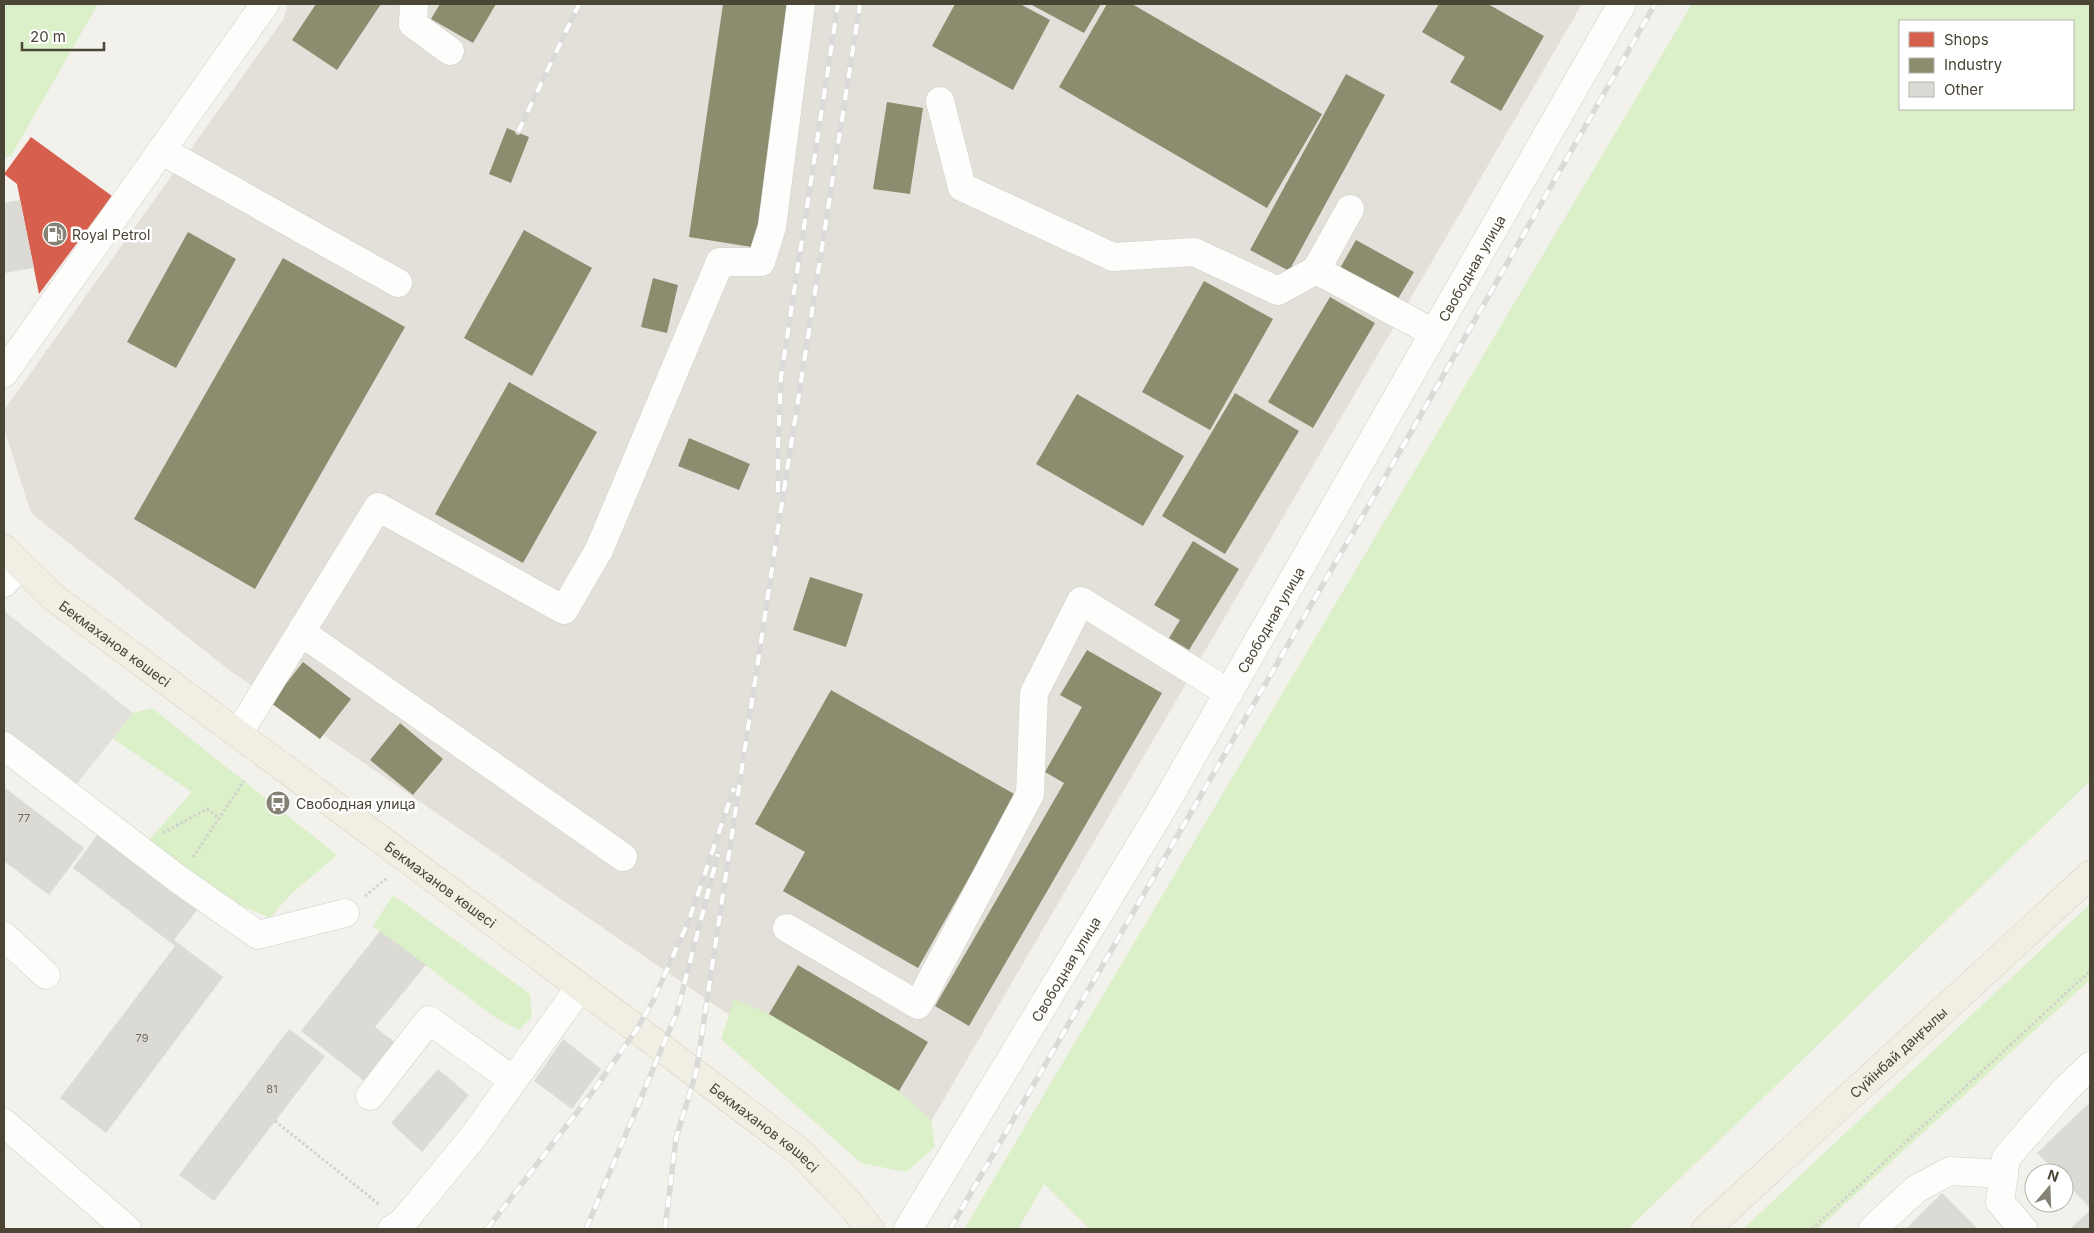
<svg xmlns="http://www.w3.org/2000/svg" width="2094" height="1233" viewBox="0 0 2094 1233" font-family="Inter,sans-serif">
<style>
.industrial{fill:#e2e0d9}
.green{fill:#dbf0c9;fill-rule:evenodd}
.parking{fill:#e1e0da}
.shops{fill:#d6604d}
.industry{fill:#8c8c6e}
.building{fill:#dcdad4}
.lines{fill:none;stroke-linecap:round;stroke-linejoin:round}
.minor-casing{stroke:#d0cfc9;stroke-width:29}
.major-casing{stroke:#d6d1b7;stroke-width:29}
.path{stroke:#d2d1ca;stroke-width:3;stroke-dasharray:2.5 2.5;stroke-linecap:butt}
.minor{stroke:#fdfdfc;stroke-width:28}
.major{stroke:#f1efe4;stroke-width:28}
.rail-casing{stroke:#dadad9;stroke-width:5.5}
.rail{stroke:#fff;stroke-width:4;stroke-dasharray:11;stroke-linecap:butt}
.labels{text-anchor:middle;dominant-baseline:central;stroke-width:5;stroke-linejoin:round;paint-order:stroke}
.number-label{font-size:11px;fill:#6f6b5e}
.poi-label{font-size:14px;fill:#4a4535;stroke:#fff;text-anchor:start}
.street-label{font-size:14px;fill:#4a4535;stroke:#fff}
</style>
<rect width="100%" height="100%" fill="#f2f1ec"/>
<path class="industrial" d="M288,4H1582L923,1135L725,1012L229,670L31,513L4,428V410L283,20Z"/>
<path class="green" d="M4,4H98L11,156L4,158Z
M1692,4H2090V781L1628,1229H1090L1044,1184L1018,1229H964ZM2073,21V109H1900V21Z
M152,708L337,855L290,895L270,918L237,904L148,841L192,792L113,739L133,713Z
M393,895L530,994L532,1017L519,1030L496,1018L373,926Z
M2090,904V980L1818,1229H1743Z
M734,999L769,1014L899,1091L931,1120L935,1147L906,1172L861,1163L721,1039Z"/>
<path class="parking" d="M4,611L133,713L68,795L4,746Z"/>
<path class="shops" d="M31,137L112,196L39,294L17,184L4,174Z"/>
<path class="industry" d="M316,4H381L337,70L292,40Z
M440,4H496L473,43L431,19Z
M723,4H794L758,248L689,237Z
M955,4H1020L1050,20L1013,90L932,46Z
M1030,4H1101L1084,33Z
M1107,4H1132L1322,114L1267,208L1059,87Z
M1439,4H1488L1544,36L1501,111L1450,82L1465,57L1422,32Z
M1346,74L1385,95L1289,271L1250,250Z
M887,102L923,108L910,194L873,189Z
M507,128L529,137L511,183L489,174Z
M524,230L592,268L532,376L464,338Z
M188,232L236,259L176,368L127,342Z
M1356,240L1414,272L1396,302L1339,270Z
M283,258L405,327L255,589L134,519Z
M653,278L678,285L667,333L641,327Z
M1204,281L1273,319L1210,430L1142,392Z
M1330,297L1375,323L1313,428L1268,402Z
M509,382L597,432L523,563L435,514Z
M1235,393L1299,431L1225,554L1162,516Z
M1077,394L1184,456L1143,526L1036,464Z
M689,438L750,464L739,490L678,466Z
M1193,541L1239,569L1189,650L1169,638L1180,620L1154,605Z
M810,577L863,594L846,647L793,630Z
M1087,650L1162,693L969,1026L935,1006L1064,783L1045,772L1082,707L1060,695Z
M303,662L351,699L320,739L271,703Z
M831,690L1016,795L918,968L783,891L805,852L755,824Z
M400,723L443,759L413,795L370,760Z
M798,965L928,1042L899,1091L769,1014Z"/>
<path class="building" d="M20,200L34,268L4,273V203Z
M4,787L84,848L49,895L4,861Z
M101,830L201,905L174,940L223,977L106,1133L60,1098L175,946L73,868Z
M380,931L426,965L375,1027L400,1046L369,1085L301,1031Z
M289,1029L325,1056L214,1201L179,1175Z
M563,1039L601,1069L572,1109L534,1081Z
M438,1069L469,1095L422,1152L391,1123Z
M2090,1102V1208L2064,1181V1173H2057L2037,1153Z
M1942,1193L1978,1229H1906Z
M2090,1210V1229H2070Z"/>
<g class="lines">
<defs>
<g id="minor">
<path d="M414,4L413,24L450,51"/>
<path d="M940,101L962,187L1113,257L1194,252L1278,291L1316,270L1434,333"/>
<path d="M161,150L398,283"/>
<path d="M1316,270L1350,209"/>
<path d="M4,373L265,4"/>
<path d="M4,583L20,565"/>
<path d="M301,632L623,857"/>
<path d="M238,734L378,507L564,610L599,550L720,262H761L772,227L801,4"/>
<path d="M4,746L178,879L258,935L345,913"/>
<path d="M787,928L918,1005L1030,794L1034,693L1081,601L1229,693"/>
<path d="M4,936L46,975"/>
<path d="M370,1096L429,1020L513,1080"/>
<path d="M4,1123L127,1229"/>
<path d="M392,1229L403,1222L473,1137L580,987"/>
<path id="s1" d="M908,1229L1162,809L1622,4"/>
<path d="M1873,1229L1916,1189L1950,1171L2004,1174"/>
<path d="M2023,1229L2000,1202L2006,1158L2065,1090L2090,1066"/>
</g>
<g id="major">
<path id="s2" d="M4,549L53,597L637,1029L800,1152L850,1204L870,1229"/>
<path id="s3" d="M1706,1229L2090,875"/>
</g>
</defs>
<use href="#minor" class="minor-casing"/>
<use href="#major" class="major-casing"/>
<path class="path" d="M163,833L207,809L219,818
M193,857L244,781
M365,896L387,878
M275,1121L380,1205
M1812,1229L2090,971"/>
<use href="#minor" class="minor"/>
<use href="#major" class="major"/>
<defs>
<path id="rail" d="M518,132L579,4
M778,492V444L781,377L838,4
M487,1229L591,1094L637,1029L653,1001L689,920L734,788
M586,1229L677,1012L718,854
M665,1229L676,1138L696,1073L779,522L860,4
M950,1229L1407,439L1655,4"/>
</defs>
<use href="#rail" class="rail-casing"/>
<use href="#rail" class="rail"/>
</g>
<defs>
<symbol id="fuel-disc" viewBox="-11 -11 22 22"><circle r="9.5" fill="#858175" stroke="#fff"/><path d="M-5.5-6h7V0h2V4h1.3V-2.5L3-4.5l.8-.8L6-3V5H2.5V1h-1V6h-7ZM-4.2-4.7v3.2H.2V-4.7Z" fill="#fff"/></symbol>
<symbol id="bus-disc" viewBox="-11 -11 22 22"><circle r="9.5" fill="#858175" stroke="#fff"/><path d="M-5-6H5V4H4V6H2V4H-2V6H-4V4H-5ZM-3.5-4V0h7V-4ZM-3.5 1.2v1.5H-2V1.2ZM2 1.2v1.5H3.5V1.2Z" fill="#fff"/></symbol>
</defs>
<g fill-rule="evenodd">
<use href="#fuel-disc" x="41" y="220" width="28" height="28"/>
<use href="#bus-disc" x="264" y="789" width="28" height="28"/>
</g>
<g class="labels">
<g class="number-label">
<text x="24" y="818">77</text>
<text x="142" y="1038">79</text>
<text x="272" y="1089">81</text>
</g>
<g class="poi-label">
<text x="72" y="234">Royal Petrol</text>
<text x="296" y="803">Свободная улица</text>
</g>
<g class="street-label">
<text stroke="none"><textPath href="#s1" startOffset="1114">Свободная улица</textPath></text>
<text stroke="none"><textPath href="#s1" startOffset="709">Свободная улица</textPath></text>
<text stroke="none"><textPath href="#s2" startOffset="146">Бекмаханов көшесі</textPath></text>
<text stroke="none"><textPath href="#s2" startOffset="551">Бекмаханов көшесі</textPath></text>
<text stroke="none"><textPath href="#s1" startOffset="304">Свободная улица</textPath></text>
<text stroke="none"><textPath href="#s3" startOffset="261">Сүйінбай даңғылы</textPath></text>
<text stroke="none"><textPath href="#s2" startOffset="956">Бекмаханов көшесі</textPath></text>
</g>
</g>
<rect width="2094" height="1233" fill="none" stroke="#4a4535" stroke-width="10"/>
<rect x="1899" y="20" width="175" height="90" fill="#ffffff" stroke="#b7b5ae"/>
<rect x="1909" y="32" width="25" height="15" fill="#d6604d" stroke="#b7b5ae"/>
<text x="1944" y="45" font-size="15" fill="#4a4535">Shops</text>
<rect x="1909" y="58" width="25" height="15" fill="#8c8c6e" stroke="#b7b5ae"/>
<text x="1944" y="70" font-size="15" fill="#4a4535">Industry</text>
<rect x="1909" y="82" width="25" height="15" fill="#dcdad4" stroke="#b7b5ae"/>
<text x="1944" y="95" font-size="15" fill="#4a4535">Other</text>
<g transform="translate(2049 1188) rotate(19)"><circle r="24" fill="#ffffff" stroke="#b7b5ae"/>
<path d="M0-4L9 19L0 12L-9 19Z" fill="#858175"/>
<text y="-8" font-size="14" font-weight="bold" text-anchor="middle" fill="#4a4535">N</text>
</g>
<path d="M22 42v8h82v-8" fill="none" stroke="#4a4535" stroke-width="2.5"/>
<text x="30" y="42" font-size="15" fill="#4a4535" stroke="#ffffff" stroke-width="4" paint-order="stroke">20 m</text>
</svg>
